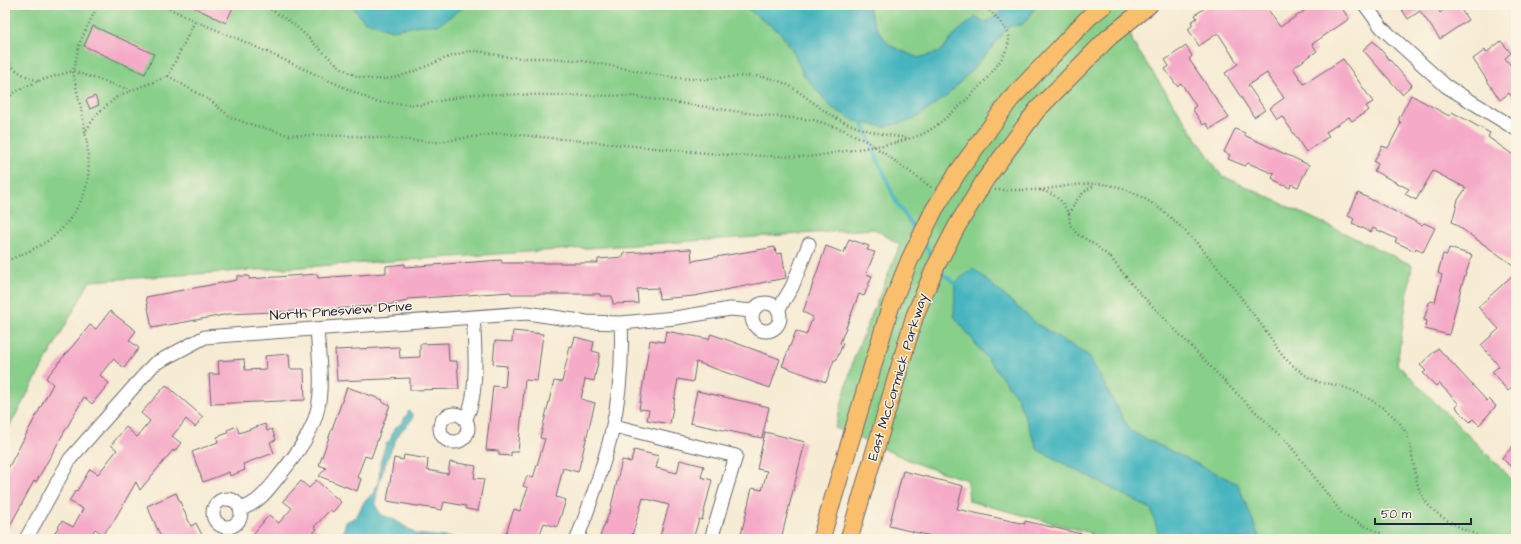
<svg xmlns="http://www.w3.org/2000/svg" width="1521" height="544" viewBox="0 0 1521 544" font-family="'Architects Daughter',sans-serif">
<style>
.green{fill:#88cf8a;stroke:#557862}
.water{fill:#46b5bf;stroke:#346c7d}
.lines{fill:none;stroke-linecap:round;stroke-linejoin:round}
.stream{stroke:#46b5bf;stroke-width:4}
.building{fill:#f5aac8}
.minor-casing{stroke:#6c6870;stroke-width:15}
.major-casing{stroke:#6c6870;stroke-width:19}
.path{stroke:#6c6870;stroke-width:2.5;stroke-dasharray:1 3;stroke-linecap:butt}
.minor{stroke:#fff;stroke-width:13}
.major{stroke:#f9bf6c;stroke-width:17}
.labels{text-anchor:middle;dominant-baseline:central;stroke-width:3;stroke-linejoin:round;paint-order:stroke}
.street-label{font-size:14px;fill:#22223b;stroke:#fcf5e5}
</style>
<rect width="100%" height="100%" fill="#fcf5e5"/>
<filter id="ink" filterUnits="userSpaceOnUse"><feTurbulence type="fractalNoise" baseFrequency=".025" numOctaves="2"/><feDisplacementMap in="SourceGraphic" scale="8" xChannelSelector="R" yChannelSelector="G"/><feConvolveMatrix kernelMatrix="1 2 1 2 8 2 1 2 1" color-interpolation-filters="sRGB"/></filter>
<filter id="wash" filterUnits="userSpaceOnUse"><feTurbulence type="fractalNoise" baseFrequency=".012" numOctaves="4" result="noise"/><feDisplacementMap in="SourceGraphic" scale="16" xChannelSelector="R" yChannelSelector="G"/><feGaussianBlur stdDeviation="0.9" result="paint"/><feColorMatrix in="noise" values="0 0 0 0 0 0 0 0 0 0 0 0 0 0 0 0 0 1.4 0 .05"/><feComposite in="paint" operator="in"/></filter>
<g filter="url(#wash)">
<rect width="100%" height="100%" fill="#f6ebd3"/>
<path class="green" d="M5,5H1123L1133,43L1221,175L1412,265L1397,364L1516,483V539H1090L1091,533L969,501L967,480L923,466L835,428L854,358L900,245L875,229L90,281L5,434Z"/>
<path class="water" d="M351,5H467L438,25H421L392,30L364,21Z
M742,5H868L874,24L889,45L918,58L940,52L957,32L976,17L979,20L987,22L1003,10L1002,5H1038L1022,25L1009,26L984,57L946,97L913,120L883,127L855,121L831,107L803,74L794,53L780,32Z
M973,268L1037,324L1089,356L1130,431L1238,484L1260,539H1160L1151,509L1038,450L1017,397L954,316L955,283Z
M409,411L413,415C411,425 404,426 399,434C391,446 373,493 376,507L382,515L395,520L416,534L462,539H338L342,535L346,522L357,516L364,502L374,492L379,480L380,463L386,444L390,441L394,429L402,423Z"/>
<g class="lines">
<path class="stream" d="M860,117L896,202L917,233
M923,242L934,260
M940,269L944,275L959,286"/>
</g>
<g id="blocks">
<path class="building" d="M189,5H234L226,23Z
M1209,5H1265L1280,27L1313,5H1340L1349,19L1312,44L1317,51L1293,68L1304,84L1343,59L1373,102L1366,106L1369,110L1352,121L1349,117L1326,132L1329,136L1306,152L1282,116L1277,119L1270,108L1284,98L1267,73L1248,85L1265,110L1254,117L1225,73L1238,64L1218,33L1199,46L1188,29L1193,25L1191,22L1197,18L1195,15Z
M1399,5H1434L1440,13L1450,5H1458L1468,20L1440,39L1420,11L1408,19Z
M93,26L154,54L145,74L84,46Z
M1373,41L1412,85L1402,94L1363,50Z
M1501,41L1511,53L1505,58L1516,72V102L1509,93L1500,100L1473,59L1485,50L1486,53Z
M1186,46L1192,56L1189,59L1229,118L1210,129L1206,123L1203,125L1193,110V108L1196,106L1181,83L1177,86L1165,69L1169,66L1165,60Z
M1411,95L1449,116L1452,112L1490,133L1488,137L1516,157V267L1452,222L1458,200L1466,188L1433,171L1416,200L1405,194L1409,189L1374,171L1378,164L1374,162L1382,146L1388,148L1401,123L1399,121V118Z
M95,96L99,105L90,109L86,100Z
M1235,129L1245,133L1244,135L1309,165L1298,187L1291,184L1290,188L1274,181V179L1272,178L1274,174L1248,163L1245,166L1228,159L1230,155L1224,152Z
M1358,193L1422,225L1424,223L1435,228L1423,252L1416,248L1415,251L1395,242L1397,239L1373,228L1371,232L1352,223L1354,219L1348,216Z
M849,239L869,246L867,250L875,252L866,274L872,276L864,296L859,294L840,343L843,344L836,360H834L826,382L782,366L796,331L806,335L813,317L803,312L826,246L844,253Z
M775,247L776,254L782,253L786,278L694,296L659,299L658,288L637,289L638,303L613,304L612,296H600V294H511V292L407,299V301L394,304L320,310L229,314L152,328L146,297L237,280V276H249V279L317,274L318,278L386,273V266L405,264V267L501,260L502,263H598V259L624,257L623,253L691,249L692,261Z
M1449,248L1472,255L1461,288L1449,335L1425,329L1427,321L1424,320L1429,303L1431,301L1435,302L1442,275L1438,273L1443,254L1447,255Z
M1516,272V384L1508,391L1492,372L1499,366L1481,345L1499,329L1478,307Z
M110,311L136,331L129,340L139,348L124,368L113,359L100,375L109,383L92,404L84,397L36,482L34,481L5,535V474L53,384L46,378L90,325L96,329Z
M513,331L543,334L537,381L525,380L518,452H511V456L499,455V451L486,450L493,386L505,387L507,366L495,365L493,363L495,341L512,342Z
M666,331L709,339L711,334L780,359L770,388L696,362L693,382L678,379L670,424L647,420L649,410L639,409L650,340L664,342Z
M575,337L594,342L592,351L600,353L594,381L585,379L581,399L595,403L578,472L563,468L556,497L566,500L557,527L544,523L538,539H504L514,509L520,511L528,488L523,486L527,476L533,478L545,439L540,438L554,381L562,382L570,346L572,347Z
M448,343L449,361H457L459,389L410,390V378L337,381L335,350L399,347L400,358L420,357V344Z
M1438,348L1487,401L1489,399L1496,406L1479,425L1473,419L1470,422L1458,410L1456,406L1459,404L1439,383L1436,386L1423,373L1426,371L1420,365Z
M289,354L290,369H304L305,400L211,404L209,374H219L218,361L244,359L245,370L266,369L265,356Z
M166,385L203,417L195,427L186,419L180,427L172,436L181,443L174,452L173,450L140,490L136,482L113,522L103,534L95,529L89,539H51L62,521L73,527L83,509L69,501L76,490L77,491L90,469L98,474L117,450L111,445L126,427L137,437L150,421L141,413Z
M347,387L383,400L382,402L390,405L371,458L365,456L357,477L361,479L357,491L319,476L326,468L319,465Z
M697,391L769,407L762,438L690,423Z
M265,424L267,431L272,429L276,440L270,442L274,453L243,464L245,470L230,476L229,472L203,482L192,452L218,442L217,437L228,433L227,430L237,426L239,433Z
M765,432L805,442L781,539H740L752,488L762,490L767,471L757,469Z
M1516,443V472L1502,458Z
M634,450L659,456L656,468L677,473L680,460L704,466L701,477L712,480L702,520L699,519L693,539H659L669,505L643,498L631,539H609L600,536L610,511L622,460L631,462Z
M404,455L428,459L427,470L448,474L450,462L476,466L474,478L484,479L478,511L466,509V506L444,502L442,510L387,501L394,458L403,460Z
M903,471L963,486L957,509L1025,524V521L1086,535L1085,539H943L889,526Z
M316,480L341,502L333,512L330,510L314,527L317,529L308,539H259L253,534L269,515L279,523L292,508L283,501L301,481L309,488Z
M176,493L191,526L196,523L204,539H162L147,506Z"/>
</g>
</g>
<g filter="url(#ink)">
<use href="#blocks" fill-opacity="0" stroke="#6c6870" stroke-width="1"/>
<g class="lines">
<defs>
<path id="minor" d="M1365,5L1382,28L1446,86L1516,129
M752 317a14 14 0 1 1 28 0a14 14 0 1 1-28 0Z
M778,310L792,287L809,244
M440 428a14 14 0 1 1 28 0a14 14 0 1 1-28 0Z
M465,419C479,399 475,342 473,318
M614,426L736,456L711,539
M213 513a14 14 0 1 1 28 0a14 14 0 1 1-28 0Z
M240,509C258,504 268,490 279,476C326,418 323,401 317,330
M26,539L70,459L154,364L205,337L527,313L587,322L621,323L675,318L730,309L753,311
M577,539C606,462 625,406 621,323"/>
<path id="major" d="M821,539L890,308L910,259L934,210L958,172L1010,100L1089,17L1104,5
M849,539L915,315L935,268L957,226L985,180L1037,110L1108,38L1149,5"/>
</defs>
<use href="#minor" class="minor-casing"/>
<use href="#major" class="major-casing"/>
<path class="path" d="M98,5L80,42L73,71L130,90
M162,5L195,21
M264,5C273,11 283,17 293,24C310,37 337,70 357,76C398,89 428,60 466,52C480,49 494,55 507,57C526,59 545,57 563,59C607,62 649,77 693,79C718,80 750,72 773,79C795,85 810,102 829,114C854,129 878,134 907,138
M5,58C13,71 25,76 38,81
M168,76L211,101L230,117L246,123L289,135L355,136L437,142L500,133L728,155L809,157L895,143C906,139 920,137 930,130C951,116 1012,62 1009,36C1008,29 990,11 984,5
M5,101C22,83 50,78 73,71C79,104 91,144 88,177C86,200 67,227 49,240C36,249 19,255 5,262
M84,133L98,113L118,96L168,76L195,21L232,36L376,102L421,105L473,94L630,96L762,115L814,120L844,130L870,143L932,188
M995,190H1040L1052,194L1062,202L1069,214L1070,225L1077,234L1094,244L1111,258L1135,288L1232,389L1289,444L1344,516L1380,533L1388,539
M1040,190C1060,187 1081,183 1101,184C1167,189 1223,275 1260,323C1270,335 1277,352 1289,362C1299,371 1309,379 1322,383C1330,384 1339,385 1346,388C1363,394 1379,404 1393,416C1420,440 1407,471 1424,499C1434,515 1449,521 1465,530C1470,532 1477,535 1481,539
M1069,214C1075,200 1082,192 1095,185"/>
<use href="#minor" class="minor"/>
<use href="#major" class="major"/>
</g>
</g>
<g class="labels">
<g class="street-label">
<text transform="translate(341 311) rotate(-4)">North Pinesview Drive</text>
<text transform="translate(898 377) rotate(-73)">East McCormick Parkway</text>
</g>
</g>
<rect width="1521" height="544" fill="none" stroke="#fcf5e5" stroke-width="20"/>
<path d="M1375 518v6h96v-6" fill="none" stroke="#22223b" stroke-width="2"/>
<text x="1381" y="518" font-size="12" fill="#22223b" stroke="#fcf5e5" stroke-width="3" paint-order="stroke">50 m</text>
</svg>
